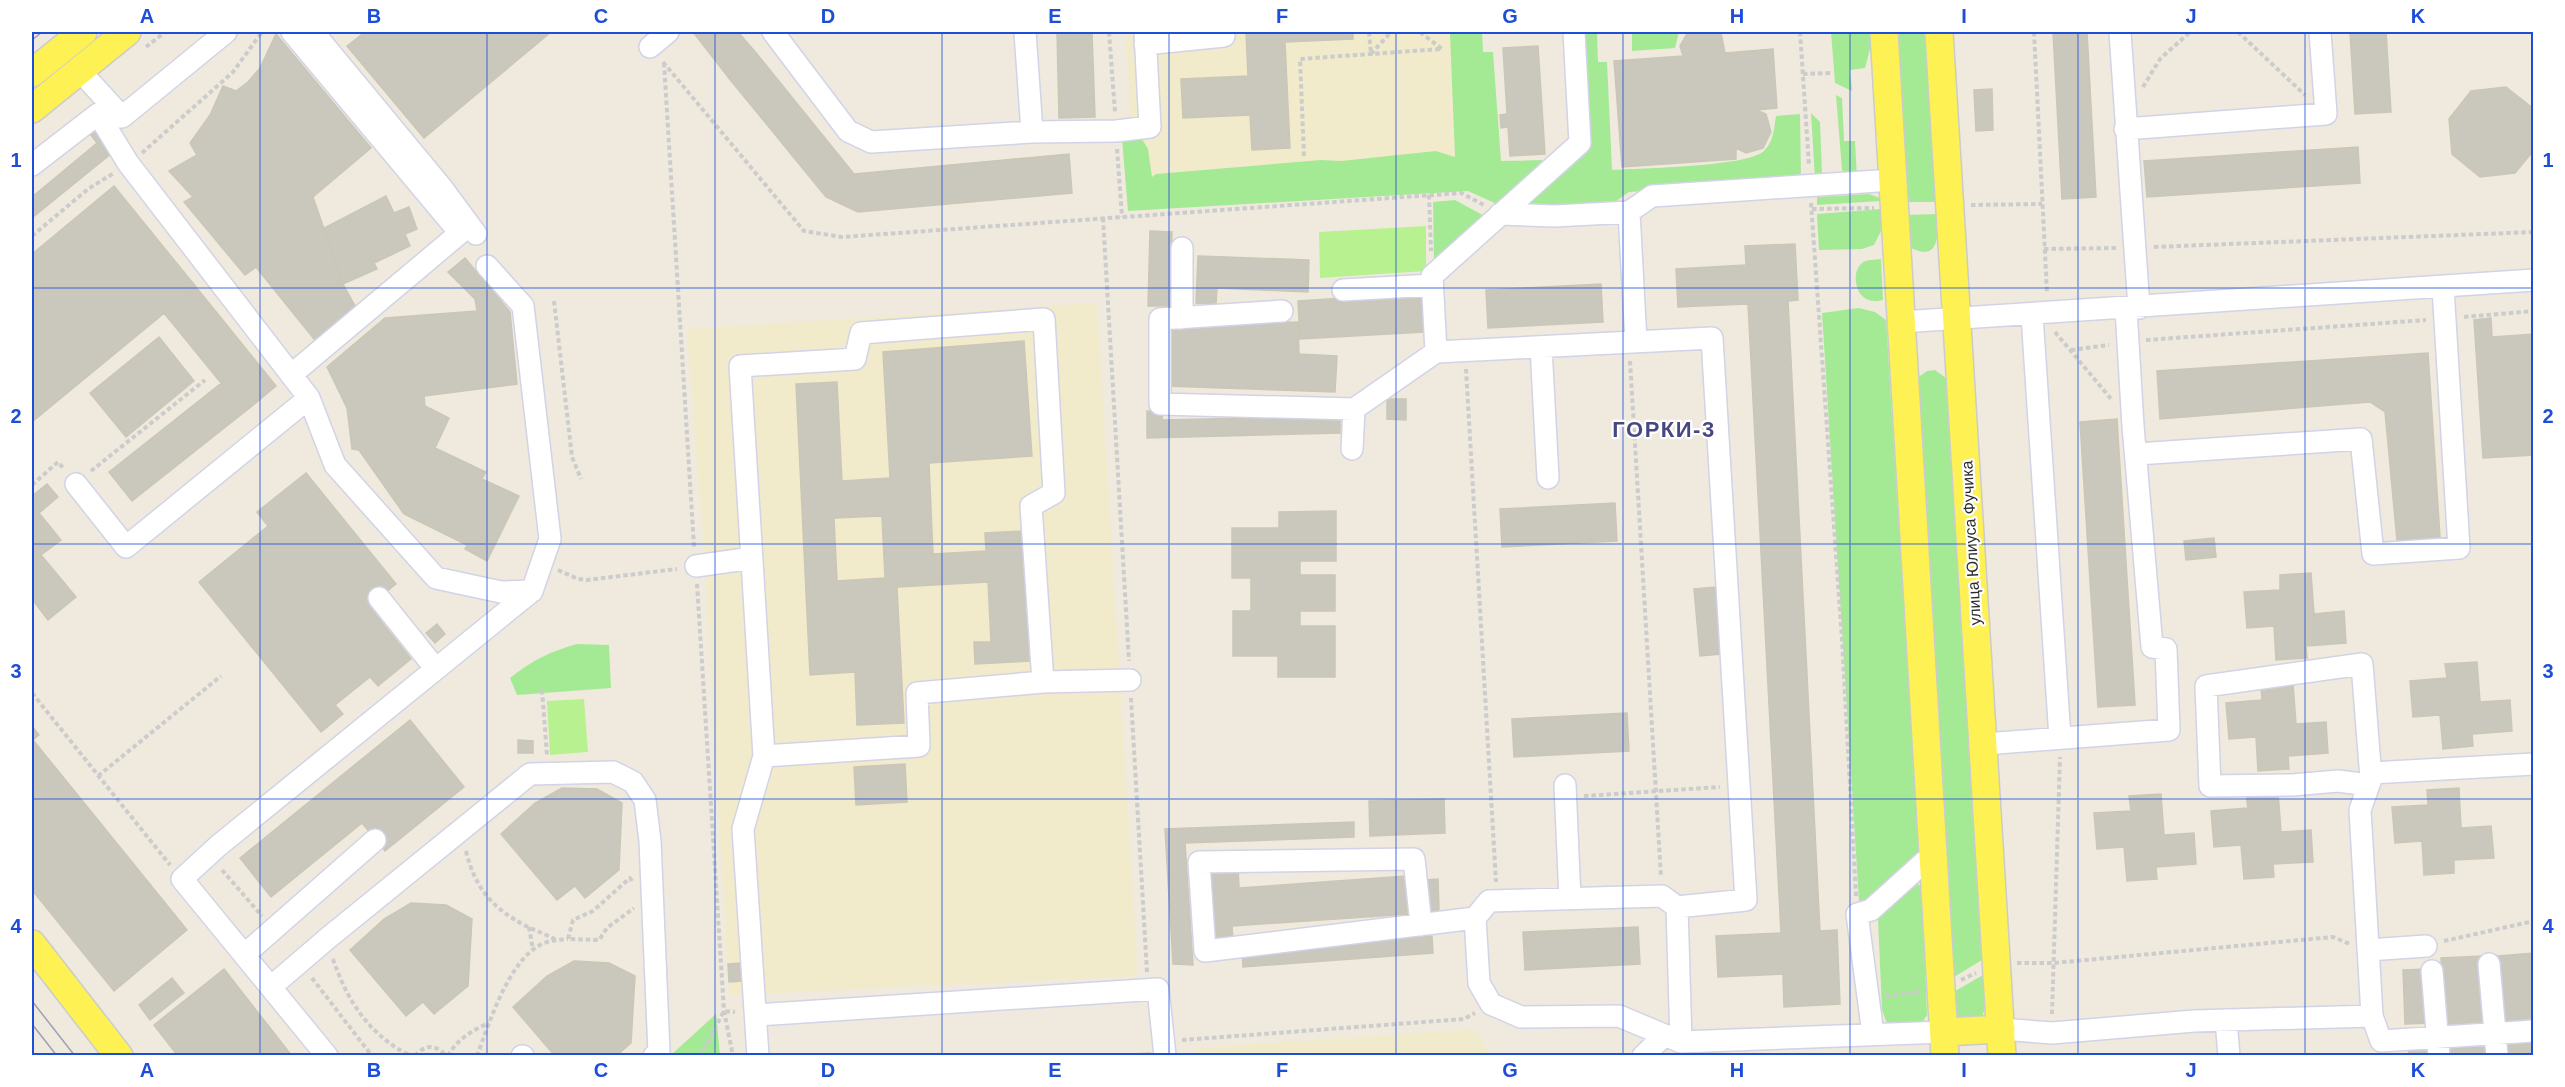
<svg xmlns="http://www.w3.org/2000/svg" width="2565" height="1087" viewBox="0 0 2565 1087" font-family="Helvetica,sans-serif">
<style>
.education{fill:#f1ebcb}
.green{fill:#a4ea95}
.pitch{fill:#b8f290}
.building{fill:#cac7bc;stroke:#cac7b6;stroke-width:1.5;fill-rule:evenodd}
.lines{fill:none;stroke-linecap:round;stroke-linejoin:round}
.minor-casing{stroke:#d2d3e6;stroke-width:24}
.major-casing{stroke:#ccc;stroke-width:30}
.path{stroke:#ccc;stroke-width:4;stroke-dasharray:4.5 3;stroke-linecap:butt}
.minor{stroke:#fff;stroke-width:21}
.major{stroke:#fdf154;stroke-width:27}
.tram{stroke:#9f9fb8;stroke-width:1.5}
.grid{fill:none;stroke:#1d4ed8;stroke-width:1.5;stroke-opacity:0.55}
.labels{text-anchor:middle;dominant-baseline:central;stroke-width:4.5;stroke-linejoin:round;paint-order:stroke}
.street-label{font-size:16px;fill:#2c2c2c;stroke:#fff}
.district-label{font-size:22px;font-weight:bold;letter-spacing:1.5px;fill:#484881;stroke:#fff}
.neatline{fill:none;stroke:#1d4ed8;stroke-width:2}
.grid-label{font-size:20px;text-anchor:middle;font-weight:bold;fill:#1d4ed8}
</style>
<rect width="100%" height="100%" fill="#efeadd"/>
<path class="education" d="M1125,32H1466L1474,186L1137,210Z
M1097,303L1138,976L729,995L705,565L687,329Z
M1474,1029L1491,1055H1195L1196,1048Z"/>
<path class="green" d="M1482,32L1483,52H1493L1501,161L1543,160L1499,205L1468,191L1128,211L1122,139L1128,137L1142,139L1148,149L1152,177L1156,174L1321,160L1341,161L1436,151L1455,157L1450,33Z
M1578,32H1597L1598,62H1607L1612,170C1640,168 1747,167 1764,151C1774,141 1774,128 1776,116L1800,114L1801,179L1796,182L1629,192L1609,206L1515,209L1581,155Z
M1632,32H1679L1675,48L1632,51Z
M1831,32H1870L1871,45L1865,68L1850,70L1852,91L1835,83Z
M1894,32H1927L1936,202H1905Z
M1836,95L1842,98L1844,141H1855L1857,178L1846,177L1842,170Z
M1811,113L1820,122L1822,174L1815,179Z
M1869,194L1880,198L1881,201L1817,205V197Z
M1455,200L1488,218L1434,265L1433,202Z
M1881,209L1882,229L1874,245L1862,249L1819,250L1817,214Z
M1938,214C1938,234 1940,265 1908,246L1904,215Z
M1881,259L1883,300C1879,301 1873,302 1869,300C1855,296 1851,272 1862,263C1867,259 1875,260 1881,259Z
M1859,308L1875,312L1886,320L1920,861L1877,900L1859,901L1822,313Z
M1935,370L1946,378L1982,960L1949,980L1917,378L1927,371Z
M577,644L609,645L611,688L517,695L510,678C531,661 551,651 577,644Z
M1917,883L1922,888L1927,1015L1921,1025L1892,1027L1886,1021L1882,1010L1878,919L1886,905Z
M1983,975L1985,1008L1982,1017L1958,1021L1952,1014L1950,994Z
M716,1014L720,1055H671Z"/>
<path class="pitch" d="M1426,226V271L1320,278L1319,232Z
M584,699L588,752L550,755L547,701Z"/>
<path class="building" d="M365,32H551L424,138L347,46Z
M693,32H738L757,54L728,77Z
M1057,32H1092L1095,117L1059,118Z
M1246,32H1353V39L1285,42L1290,148L1252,150L1250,115L1183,118L1181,79L1248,76Z
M1688,32L1721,33L1725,53L1773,49L1777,108L1756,110L1766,114L1771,132L1763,148L1746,153L1736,148V159L1622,167L1614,61L1683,56L1680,46Z
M2053,32H2087L2096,197L2062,199Z
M2350,32H2386L2391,112L2355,114Z
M276,34L371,148L313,197L343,284L359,313L318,344L256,267L245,275L184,202L193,197L169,171L197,155L190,143L210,115L223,86L236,91L248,82L260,68Z
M1538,46L1545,154L1510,156L1508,127L1501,128L1500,115L1507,114L1503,48Z
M757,54L854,174L1069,154L1072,193L858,212L826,197L728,77Z
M2506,87L2534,109V150L2515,173L2480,177L2452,154L2449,119L2471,91Z
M1992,89L1993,130L1976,131L1974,90Z
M99,127L117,149L32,218V197L97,143L90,134Z
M2358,147L2360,183L2147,197L2144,161Z
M114,186L196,287L32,422V254Z
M386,196L394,213L409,207L417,229L405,234L410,246L374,263L377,269L343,284L324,228Z
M1150,231L1172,232L1170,306H1148Z
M1795,244L1798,300L1788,301L1820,931L1837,930L1840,1004L1784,1007L1783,974L1718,977L1716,936L1781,933L1748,304L1678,307L1676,269L1746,265L1745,246Z
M1198,256L1309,260L1308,292L1217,288L1216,304L1196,303Z
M465,258L510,312L517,384L424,396L425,406L449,418L435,448L486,472L482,479L519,496L487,561L465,549L467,545L404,514L359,450L352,449L347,408L327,367L385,318L477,311L475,299L448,272Z
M1601,284L1603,322L1488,328L1486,290Z
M196,287L276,386L257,402L234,373L221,383L164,313Z
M1422,293L1424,332L1300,339L1298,301Z
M2491,318L2492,337L2534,334V455L2483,458L2474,320Z
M1298,322L1299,354L1337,356L1335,392L1166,386L1169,324Z
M159,337L194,381L126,437L90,393Z
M1024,341L1032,456L929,463L933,554L986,551L985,533L1024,531L1030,661L975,664L974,642H991L988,582L897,587L904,723L857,725L855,672L810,675L796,384L837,382L842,481L890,478L883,352ZM882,516L885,578L837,581L834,518Z
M2428,353L2440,537L2397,540L2385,412L2370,402L2160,419L2157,371Z
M234,373L257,402L132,501L109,472Z
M1387,399H1406V420L1387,419Z
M1147,411L1163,412L1162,420L1340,416V433L1147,438Z
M2117,419L2135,705L2098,707L2080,422Z
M306,473L396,584L369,606L411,659L378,686L370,677L335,705L343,714L321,732L199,582L268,526L257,512Z
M47,484L58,497L39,513L61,540L41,555L76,597L48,620L32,599V496Z
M1615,503L1617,541L1502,547L1500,509Z
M1336,511V561H1300V575H1335V611H1300V626H1335V677H1278V656H1233V611H1251V578H1232V528H1279V512Z
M2214,538L2216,557L2186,560L2184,541Z
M2311,573L2314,614L2344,611L2346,643L2306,646L2307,658L2276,660L2274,626L2247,628L2244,592L2280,590V575Z
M1716,587L1721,654L1700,656L1694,589Z
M437,624L445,634L435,643L426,633Z
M2477,662L2480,702L2510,700L2512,731L2472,734L2473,746L2443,749L2440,715L2413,717L2410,681L2447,678L2445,664Z
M2293,684L2296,724L2326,722L2328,753L2288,756L2289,769L2258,771L2256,737L2229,739L2226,703L2262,700L2261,686Z
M1627,713L1629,751L1514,757L1512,719Z
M410,720L464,787L385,851L362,823L271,897L240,858Z
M32,726L39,735L33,740L59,772L32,795Z
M518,740L533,741V753H518Z
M905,764L907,802L856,805L854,767Z
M59,772L187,930L114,991L32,890V795Z
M562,788L597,789L622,803L619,870L585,898L575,886L557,900L501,834L535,803Z
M2459,788L2461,828L2491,826L2494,858L2454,860V873L2424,875L2422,841L2395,843L2392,807L2428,805L2427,790Z
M2278,792L2281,832L2311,830L2313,862L2273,864L2274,877L2244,879L2241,845L2214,847L2211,811L2248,808L2246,794Z
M2161,794L2164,835L2194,833L2196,864L2156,867L2157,879L2127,881L2124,847L2097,849L2094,813L2131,811L2129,796Z
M1444,799L1445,833L1370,836L1369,801Z
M1354,822V837L1185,843L1193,965L1173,964L1165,829Z
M1238,867L1239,888L1406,876L1409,914L1232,926L1233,940L1213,941L1210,869Z
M1438,879L1439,910L1427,911L1425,880Z
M411,903L446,905L472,919L468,986L434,1014L423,1002L406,1016L350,950L384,919Z
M1638,927L1640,964L1525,970L1523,932Z
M1432,936L1433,953L1243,967L1242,950Z
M2534,953V1018L2503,1021L2498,956Z
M2482,956L2486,1024L2445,1027L2441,958Z
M574,961L609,963L635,976L631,1043L616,1056H555L513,1007L547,976Z
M742,963L743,981L729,982L728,964Z
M224,969L292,1056H178L154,1025Z
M2427,969L2429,1023L2405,1024L2403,970Z
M172,978L184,993L150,1020L139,1005Z
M2534,1043V1056H2506L2505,1045Z
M2488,1046L2489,1056H2451V1048Z
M2430,1047L2431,1056H2409L2408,1048Z
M1150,1053V1056H1101Z"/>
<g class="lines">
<defs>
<path id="minor" d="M313,32L442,188L476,234
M773,32L848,131L871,142L1032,132L1116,131L1150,127L1145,32
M1025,32L1032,132
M2120,32L2139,308
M1145,44L1224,36
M650,47L668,32
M80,71L122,117
M98,114L128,163L309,398L335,465L436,578L501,592L532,591L550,539L523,306L487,266
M2125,129L2326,114L2320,32
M32,165L98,114L122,117L226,32
M1629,212L1652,196L1893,180
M1500,214L1555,216L1629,212L1636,342
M1182,248V318
M1343,290L1432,285
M1282,311L1160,319V404L1354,409
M2032,315L2060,738
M1901,322L2534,280
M1541,347L1548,478
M1436,352L1432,276L1580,143L1574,32
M291,375L460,233L292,32
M1352,449L1354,409L1436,352L1712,338L1746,900L1677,907L1662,896L1489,901L1475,918L1205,951L1199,862L1414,859L1421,925
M2137,454L2361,439L2373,554L2459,548L2443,288
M76,484L126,547L309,398
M696,566L752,558
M379,598L435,668
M1984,744L2169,730L2166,649L2152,647L2133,426L2126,309
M764,756L919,746L917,693L1043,682L1130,680
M2371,773L2534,764
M1565,785L1570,899
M1677,907L1681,1042
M1475,918L1479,983L1491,1004L1521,1017L1619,1016L1681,1042L1944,1032
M2368,950L2426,946
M244,955L375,840
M2489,964L2497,1056
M2432,971L2439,1056
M272,986L328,938L530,774L613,772L633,782L645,800L650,841L659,1052L654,1056
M756,1015L1158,989L1165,1056
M2372,1016L2381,1041L2534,1031
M2226,1020L2229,1056
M2001,1029L2052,1033L2194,1021L2372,1016L2360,810L2371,779L2362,664L2206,686L2210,786L2292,785L2338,781L2369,785
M1873,1034L1857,914L1871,910L1933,854
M327,1056L182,879L218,846L532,591
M522,1056H523
M758,1056L743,829L764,756L740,366L855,359L861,333L1044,319L1054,493L1031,506L1043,682
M1643,1056L1665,1035"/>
<path id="major" d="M1884,32L1945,1056
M1939,32L2002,1056
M32,73L83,32
M32,109L127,32
M32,944L119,1056
M1944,1032L2001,1029"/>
</defs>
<use href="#minor" class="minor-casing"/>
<use href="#major" class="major-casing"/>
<path class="path" d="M1109,32L1115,112
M1369,32L1371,54
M1800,32L1809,165
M2034,32L2047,293
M2238,32L2305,95
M146,47L165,32
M1371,54L1391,32
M663,62L804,231L842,237L1461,193L1484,205
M664,63L694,547
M1803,74L1830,73
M2143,87L2160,59L2190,32
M1117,149L1122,217
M142,153L233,72L262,32
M1304,156L1300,59L1442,49L1420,32
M1429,195L1431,251
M1811,203L1842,639L1856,896
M1971,205L2042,204
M1812,209L1874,208
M1103,218L1129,661
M32,236L88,189L114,173
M2154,247L2534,232
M2044,249L2116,248
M554,301L572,457L581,479
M2464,317L2534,311
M2055,332L2112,400
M2146,340L2426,320
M2071,350L2109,345
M1630,361L1661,877
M1466,369L1496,882
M91,471L205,380
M32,485L58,462L64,469
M558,570L578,579L587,580L677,569
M697,584L724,1011L733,1056
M542,690L547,755
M32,693L170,865
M1131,698L1147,972
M98,776L221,676
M1584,796L1720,787
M466,851C475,888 492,908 526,926C536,931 546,934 556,940
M222,870L262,916
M632,881L630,878L593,911L573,920L568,939L599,940L607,928L634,908
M529,927L533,950
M2444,941L2534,921
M333,959C347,1001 370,1036 411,1056
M2017,963H2054L2333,937L2350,944
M312,978L372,1056
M1961,980L1976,973
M1886,996L1920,992
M2052,1014L2060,757
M1182,1040L1464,1019L1475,1013
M415,1056C425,1044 436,1044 446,1056
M448,1056C456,1040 473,1030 489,1023
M477,1056C489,1023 509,961 540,945C549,940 559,940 568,939
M700,1056L724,1011L735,1012"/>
<use href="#minor" class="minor"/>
<use href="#major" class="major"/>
<path class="tram" d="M32,40L42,32
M32,1001L75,1056
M32,1024L57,1056"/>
</g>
<path class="grid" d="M260,32V1056M487,32V1056M715,32V1056M942,32V1056M1169,32V1056M1396,32V1056M1623,32V1056M1850,32V1056M2078,32V1056M2305,32V1056M32,288H2534M32,544H2534M32,799H2534"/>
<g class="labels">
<g class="street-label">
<text transform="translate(1971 543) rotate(-93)">улица Юлиуса Фучика</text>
</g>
<g class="district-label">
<text x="1664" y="429">ГОРКИ-3</text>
</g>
</g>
<rect width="2565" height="1087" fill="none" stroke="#ffffff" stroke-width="66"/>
<rect x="33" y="33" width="2499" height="1021" class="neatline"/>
<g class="grid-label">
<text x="147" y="23">A</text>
<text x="374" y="23">B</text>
<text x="601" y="23">C</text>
<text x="828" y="23">D</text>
<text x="1055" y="23">E</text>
<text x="1282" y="23">F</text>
<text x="1510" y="23">G</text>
<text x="1737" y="23">H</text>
<text x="1964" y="23">I</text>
<text x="2191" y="23">J</text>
<text x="2418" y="23">K</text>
<text x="16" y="167">1</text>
<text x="2548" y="167">1</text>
<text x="16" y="423">2</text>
<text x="2548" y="423">2</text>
<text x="16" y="678">3</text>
<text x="2548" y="678">3</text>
<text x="16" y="933">4</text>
<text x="2548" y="933">4</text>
<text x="147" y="1077">A</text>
<text x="374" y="1077">B</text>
<text x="601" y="1077">C</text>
<text x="828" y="1077">D</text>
<text x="1055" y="1077">E</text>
<text x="1282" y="1077">F</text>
<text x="1510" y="1077">G</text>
<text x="1737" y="1077">H</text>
<text x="1964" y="1077">I</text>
<text x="2191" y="1077">J</text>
<text x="2418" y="1077">K</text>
</g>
</svg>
